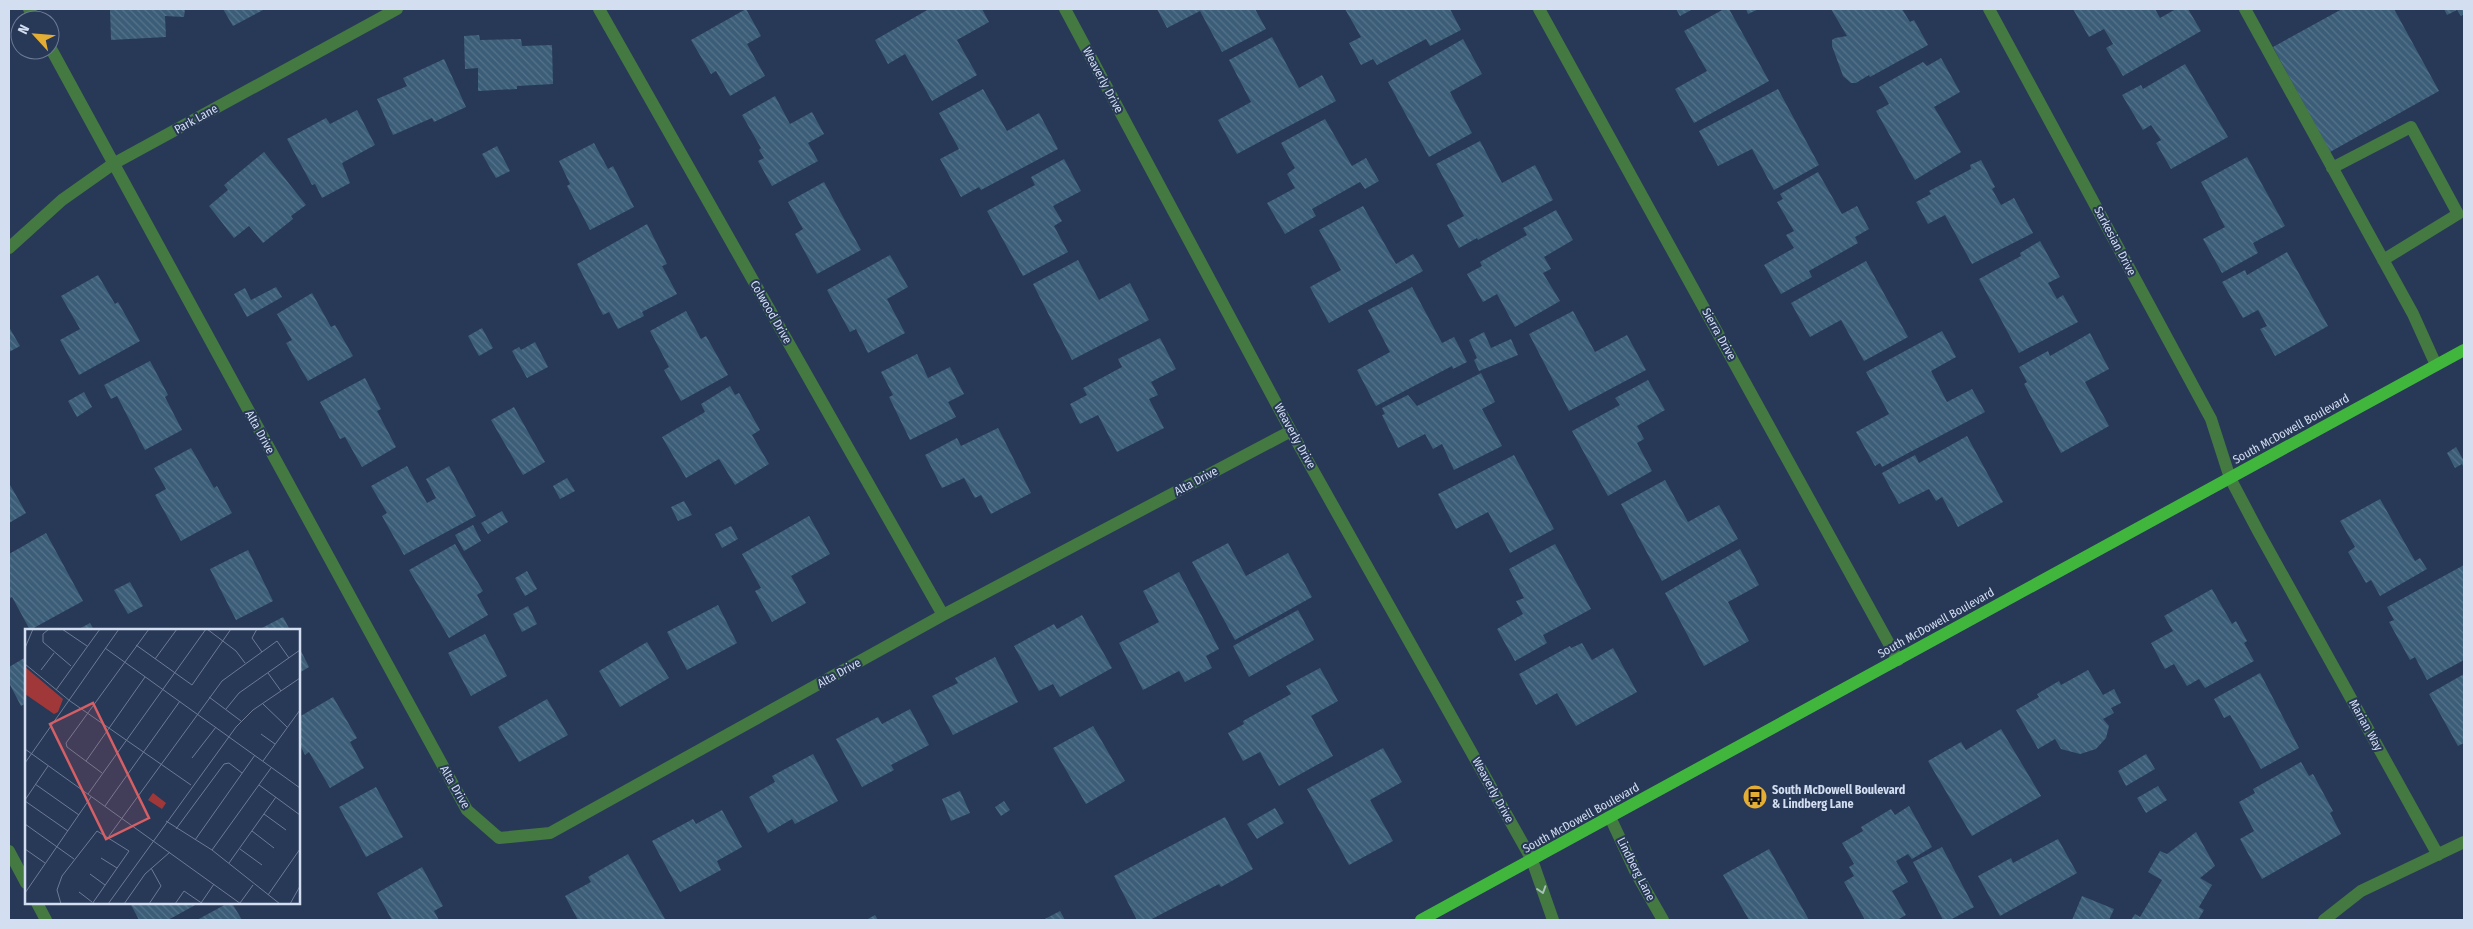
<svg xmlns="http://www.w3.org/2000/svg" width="2473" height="929" viewBox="0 0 2473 929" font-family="'Fira Sans Condensed',sans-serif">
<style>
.building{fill:url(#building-back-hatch)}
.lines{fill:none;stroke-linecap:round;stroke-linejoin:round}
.minor{stroke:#447941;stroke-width:12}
.major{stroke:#40b73c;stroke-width:12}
.oneway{stroke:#a8c0bc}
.labels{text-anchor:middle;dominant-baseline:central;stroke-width:4;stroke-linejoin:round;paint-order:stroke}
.street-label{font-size:12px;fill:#d3def1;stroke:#283857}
.poi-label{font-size:12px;font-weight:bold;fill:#d3def1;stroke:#283857;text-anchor:start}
.inset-road{fill:none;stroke:#6c7a95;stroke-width:1}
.view{fill:#d55f64;fill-opacity:0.15;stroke:#d55f64;stroke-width:2.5}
.inset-edge{fill:none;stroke:#d3def1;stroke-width:2.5}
</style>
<defs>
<pattern id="building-back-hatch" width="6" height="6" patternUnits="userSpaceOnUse" patternTransform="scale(1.25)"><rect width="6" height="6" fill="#3b5d77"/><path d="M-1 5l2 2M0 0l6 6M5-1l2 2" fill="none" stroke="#56748b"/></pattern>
</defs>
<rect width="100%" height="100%" fill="#283857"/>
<path class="building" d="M110,9H185L184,17L165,16L166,37L111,40Z
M223,9H265L233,26Z
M746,9L761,36L747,44L765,76L730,96L716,71L711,74L691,40Z
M929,9H982L989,22L957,40L977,75L932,101L905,54L888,64L875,40Z
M1157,9H1255L1266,29L1222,52L1200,11L1167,28Z
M1345,9H1450L1461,30L1430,46L1426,39L1377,65L1373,59L1361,65L1349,43L1361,37Z
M1676,9H1693L1680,16Z
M1724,9H1729L1769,81L1694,123L1675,89L1707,71L1684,31Z
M1746,9H1759L1748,14Z
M1831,9H1902L1910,22L1914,20L1928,45L1870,77L1869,75L1856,83H1851L1843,76L1832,46V40L1835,38L1847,36Z
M2073,9H2155L2160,18L2176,9H2188L2201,31L2123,76L2106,48L2113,44L2104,29L2089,37Z
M2342,9H2394L2439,91L2330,152L2273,47Z
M2444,9H2464V14L2461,16L2457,10L2447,15Z
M479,35L480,40L521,39L522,46L552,45L553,84L517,86V89L478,91V68L465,69L464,36Z
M1272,37L1299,88L1322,75L1336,101L1237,154L1218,120L1251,102L1229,60Z
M1463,39L1482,74L1450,92L1472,133L1429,157L1388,82Z
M1941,58L1960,92L1934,107L1961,152L1915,180L1876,111L1889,104L1879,87L1923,62L1927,66Z
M444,59L466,107L434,122L432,118L393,135L377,99L407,86L403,78Z
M2185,64L2228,137L2171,169L2156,143L2161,140L2151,125L2143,130L2122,95L2141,85L2143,89Z
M983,89L1007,131L1039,113L1058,149L981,190L979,187L961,197L940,159L959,149L939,113Z
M1778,89L1819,165L1774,190L1752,149L1718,166L1699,131Z
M775,96L790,124L812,112L824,134L808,143L818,161L772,186L758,161L764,158L759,150L761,148L742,115Z
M357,110L375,145L342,163L350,183L322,198L315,184L312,185L287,139L326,118L330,124Z
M1325,119L1352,166L1366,158L1379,181L1365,189L1360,182L1312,209L1316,216L1285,234L1267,203L1295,188L1287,174L1295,168L1281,143Z
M1480,141L1502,183L1535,165L1553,200L1478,240L1477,238L1459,248L1447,225L1464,216L1436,164Z
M594,143L608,169L613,166L634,207L590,230L567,186L570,184L559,161Z
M497,146L510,171L496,178L482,154Z
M264,152L306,205L291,216L293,219L263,243L249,226L234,238L209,206L228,190L224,185Z
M2247,157L2285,226L2253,243L2258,253L2222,273L2203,239L2225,227L2201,182Z
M1064,159L1081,191L1053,206L1062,221L1054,226L1068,252L1023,276L987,211L1035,185L1031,177Z
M1981,160L1995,187L1992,189L2001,205L2014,198L2033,233L1972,264L1945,215L1928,224L1916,202L1931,194L1929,191L1971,169L1970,165Z
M1818,172L1842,214L1857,206L1869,229L1855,237L1858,243L1809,271L1812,277L1781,294L1764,265L1794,248L1786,235L1794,231L1777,202L1783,199L1780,194Z
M824,182L861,250L817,274L795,234L803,229L788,202Z
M1363,206L1396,264L1413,254L1423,271L1329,323L1310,287L1341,270L1319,230Z
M1556,210L1573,240L1544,257L1551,269L1543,273L1560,301L1515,327L1497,294L1483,302L1467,274L1482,266L1480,262L1527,235L1523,228Z
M647,224L667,264L662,266L677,294L642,312L644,316L618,329L609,312L603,315L577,264Z
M2040,241L2060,277L2048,283L2057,299L2063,295L2078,322L2019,353L1979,279L2021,256L2020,253Z
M2287,252L2328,326L2275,356L2260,329L2267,326L2258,310L2243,318L2222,282L2245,270L2247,275Z
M890,255L908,287L887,299L905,333L868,353L856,329L850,332L827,290Z
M1078,260L1099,300L1130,283L1149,320L1072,360L1033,284Z
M1866,261L1908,337L1864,361L1841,320L1810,337L1791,303Z
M98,275L115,304L118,302L140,341L79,375L60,340L80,329L61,296Z
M276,287L282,297L247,317L234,294L245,288L251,300Z
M1412,287L1442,343L1454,337L1467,362L1453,369L1452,366L1376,406L1357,370L1390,352L1368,310Z
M312,293L331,327L335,325L353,356L308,381L286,343L292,340L277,314Z
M686,311L701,339L706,336L728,375L681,401L664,370L669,367L650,331Z
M1573,311L1595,352L1627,335L1646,370L1569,411L1529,334Z
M9,327L20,346L9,352Z
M482,328L493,348L479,356L468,336Z
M1942,331L1956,357L1931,371L1947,402L1972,389L1985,412L1882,467L1880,463L1875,466L1856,432L1889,414L1866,372Z
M1484,332L1491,348L1511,339L1518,355L1479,371L1474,360L1477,358L1469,340Z
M2090,333L2109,369L2085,382L2109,426L2061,453L2024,384L2027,382L2019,367L2048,351L2050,356Z
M1160,338L1176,369L1151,382L1158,395L1149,399L1164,428L1117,452L1098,415L1080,424L1070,404L1087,395L1083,388L1122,367L1118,359Z
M535,342L548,367L527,378L512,351L519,347L521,350Z
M917,354L928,378L950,367L964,394L948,402L956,417L910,440L889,397L893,395L881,372Z
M150,361L168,395L165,397L182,430L145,450L117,396L111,399L104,385Z
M1481,373L1495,402L1482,409L1502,446L1454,470L1442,444L1433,449L1425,434L1398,448L1382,415L1385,414L1382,408L1408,395L1417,406Z
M365,378L381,409L377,411L396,447L362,467L345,437L340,439L320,402Z
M1648,380L1665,410L1637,426L1644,439L1637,443L1652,471L1608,496L1572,431L1620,405L1615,398Z
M730,386L735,395L739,393L760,430L752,435L769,464L735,485L719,459L686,478L662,437L705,412L701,404Z
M84,392L92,407L77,417L68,401Z
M514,407L545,462L523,475L491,420Z
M998,428L1031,493L991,514L981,495L975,498L964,478L942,488L925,455L957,438L961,446Z
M1967,436L2003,502L1958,527L1942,497L1936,501L1929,489L1899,504L1882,473L1915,455L1919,463Z
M2456,447L2464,461V468L2462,464L2455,468L2447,453Z
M191,448L214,488L217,486L232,513L181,541L155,495L166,489L154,468Z
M1514,455L1554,529L1510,553L1488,512L1456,529L1438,494Z
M407,466L427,503L436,498L426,479L449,466L476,516L404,555L382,516L387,513L371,486Z
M567,478L575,491L560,499L553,486Z
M1665,480L1688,522L1719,505L1738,539L1662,581L1621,504Z
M9,483L26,513L9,523Z
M2380,499L2415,561L2420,558L2427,569L2380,596L2371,580L2366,583L2348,552L2355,547L2340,521Z
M684,501L692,515L678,521L671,507Z
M502,511L508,522L488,534L481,523Z
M809,516L830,554L791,576L806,603L772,622L755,591L761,588L742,554Z
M473,525L481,541L464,551L455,535Z
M731,526L738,539L722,548L715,534Z
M46,533L83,601L30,630L12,597L9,599V554Z
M1228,543L1246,576L1288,553L1312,597L1235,640L1192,562Z
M455,544L483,591L477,595L488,615L449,638L409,570Z
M1555,544L1591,609L1543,635L1547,643L1515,661L1497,629L1523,614L1516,601L1524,598L1509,569Z
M1740,549L1759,585L1728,602L1749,641L1704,666L1665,593Z
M248,550L273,601L236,620L210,569Z
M2464,565V660L2427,680L2415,657L2410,660L2389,622L2394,620L2387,607Z
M527,571L537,589L525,596L515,578Z
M1179,572L1219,649L1206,656L1212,668L1185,682L1179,671L1143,690L1119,643L1159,622L1143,591Z
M130,582L143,606L128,614L114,590Z
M2212,589L2232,624L2236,621L2247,641L2244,643L2254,661L2205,688L2199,679L2187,686L2174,664L2165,669L2151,643L2173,631L2164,616Z
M718,605L737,643L687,670L667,632Z
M528,606L537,624L522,632L513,614Z
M1298,610L1314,640L1249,677L1233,646Z
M1082,615L1112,668L1060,697L1053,684L1039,691L1014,646L1054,624L1057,629Z
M283,617L290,630H258Z
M90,623L94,630H77Z
M485,634L507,676L471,696L448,653Z
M647,642L669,678L620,707L599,671Z
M1582,643L1592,660L1613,648L1637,692L1576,726L1557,693L1536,705L1519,674L1570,646L1571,648Z
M299,647L309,667L299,673Z
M26,657V703L21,706L9,683V667Z
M995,657L1018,702L953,735L932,696L958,683L955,678Z
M1320,668L1338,701L1311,716L1333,756L1279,786L1260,752L1243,761L1228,733L1244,724L1243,721L1291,694L1286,686Z
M2088,670L2103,695L2114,689L2121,703L2111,708L2114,713L2103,719L2109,726L2106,738L2096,749L2080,754L2061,749L2055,739L2038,749L2016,710L2039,697L2037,694L2059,681L2061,685Z
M2260,673L2299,748L2261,769L2230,715L2224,718L2214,699Z
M2464,674V743L2458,746L2429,694Z
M333,697L357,738L350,742L364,768L330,788L309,752L305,755L299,743V717Z
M547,699L568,735L519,762L498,727Z
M910,709L929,745L891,765L894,770L862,787L836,739L878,717L882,724Z
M1093,726L1125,781L1086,804L1053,748Z
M2001,729L2041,796L1972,836L1928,761L1961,742L1966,750Z
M1383,748L1402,782L1370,800L1393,841L1349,865L1307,789Z
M813,754L838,801L795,824L792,819L768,833L749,797L775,782L772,776Z
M2146,754L2155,769L2126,786L2118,771Z
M2301,762L2309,776L2313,774L2333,811L2330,813L2341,834L2262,879L2240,839L2254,831L2239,802L2255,793L2253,789Z
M2158,786L2167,800L2146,813L2137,798Z
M376,787L403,837L366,857L339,807Z
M960,791L970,813L951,821L942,799Z
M1004,801L1010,810L1001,816L995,807Z
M1909,806L1932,847L1912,859L1908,854L1896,861L1908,882L1892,891L1906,915L1897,920H1865L1844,882L1854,876L1849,867L1854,864L1842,843L1863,831L1861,827L1891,809L1895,815Z
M1275,808L1284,823L1257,839L1247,824Z
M722,810L742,847L717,861L721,870L680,892L652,841L693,819L696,824Z
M1225,817L1253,869L1221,887L1219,884L1150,920H1137L1114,876Z
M2196,832L2215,866L2200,878L2212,885L2199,907L2204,910L2198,920H2131L2135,914L2140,917L2162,880L2148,872L2160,851L2167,854Z
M2058,839L2077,873L2000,916L1978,876L2011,858L2013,863Z
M1942,847L1974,907L1950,920H1943L1913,862Z
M1769,849L1809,920H1749L1723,875Z
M628,854L665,919L578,920L565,896L591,882L588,877Z
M422,867L443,906L434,911L439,920H392L377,893Z
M2082,896L2114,909L2109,920H2072Z
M130,903H199L168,920H139Z
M228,903H232L242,920H197Z
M1060,911L1065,920H1043Z
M875,915L878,920H866Z"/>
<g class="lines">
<path class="minor" d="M29,9L35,20
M599,9L943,615
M1065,9L1291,431L1532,860L1553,920
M1539,9L1898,660
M1989,9L2211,419L2230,478L2258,531L2438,855
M2245,9L2413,314L2436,365
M50,47L467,810L499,838L550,833L943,615L1291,431
M2332,168L2411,127L2458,214L2383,260
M9,248L62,200L113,164L397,9
M1610,817L1636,873L1663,920
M9,851L26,883
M37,903L46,920
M2324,920L2361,891L2464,842"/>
<path class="major" d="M1421,920L2464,350"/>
</g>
<defs><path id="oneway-chevron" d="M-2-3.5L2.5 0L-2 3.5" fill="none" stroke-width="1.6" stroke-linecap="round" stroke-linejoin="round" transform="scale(1.25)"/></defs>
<use class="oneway" href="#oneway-chevron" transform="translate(1542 890) rotate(72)"/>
<defs>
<symbol id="bus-disc" viewBox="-11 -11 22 22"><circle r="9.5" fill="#e4ae35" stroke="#283857"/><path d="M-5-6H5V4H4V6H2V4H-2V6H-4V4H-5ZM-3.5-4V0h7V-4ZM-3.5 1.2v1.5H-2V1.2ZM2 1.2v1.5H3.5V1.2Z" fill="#111"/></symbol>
</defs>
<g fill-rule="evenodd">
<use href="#bus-disc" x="1741" y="783" width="28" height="28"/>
</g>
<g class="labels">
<g class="street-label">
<text transform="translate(1103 80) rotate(62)">Weaverly Drive</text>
<text transform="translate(196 119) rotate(-29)">Park Lane</text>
<text transform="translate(2115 241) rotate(62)">Sarkesian Drive</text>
<text transform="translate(771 312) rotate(60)">Colwood Drive</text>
<text transform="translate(1719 334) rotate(61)">Sierra Drive</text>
<text transform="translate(2291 429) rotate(-29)">South McDowell Boulevard</text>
<text transform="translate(260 432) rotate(61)">Alta Drive</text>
<text transform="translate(1295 436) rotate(61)">Weaverly Drive</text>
<text transform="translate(1196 481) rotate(-28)">Alta Drive</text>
<text transform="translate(1936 623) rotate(-29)">South McDowell Boulevard</text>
<text transform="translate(839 673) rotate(-29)">Alta Drive</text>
<text transform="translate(2366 725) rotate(61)">Marian Way</text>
<text transform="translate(455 787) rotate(60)">Alta Drive</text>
<text transform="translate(1493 790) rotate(61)">Weaverly Drive</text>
<text transform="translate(1581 818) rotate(-29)">South McDowell Boulevard</text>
<text transform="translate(1636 869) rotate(63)">Lindberg Lane</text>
</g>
<g class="poi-label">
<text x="1772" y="790">South McDowell Boulevard<tspan x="1772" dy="14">&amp; Lindberg Lane</tspan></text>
</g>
</g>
<g transform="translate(25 629)">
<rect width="275" height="275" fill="#283857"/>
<path d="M0,38L38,70L33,83L29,85L0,65ZM128,164L141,174L137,180L123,171Z" fill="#a0383a"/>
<path class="inset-road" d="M24,0L18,5V13L46,37M37,0L62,17M182,0L211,22L220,34M232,0L227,9L237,23M111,16L167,56L206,0M0,19L8,0M80,19L275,159M130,30L152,0M0,35L45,72L166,156M16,41L29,24M243,44L256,62M31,61L75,0M184,68L216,92M238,75L262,98M201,80L214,64L275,21M236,105L250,115M0,120L216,275M167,129L191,98M61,132L120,48M238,132L275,81M0,134L94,0M77,144L42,118L41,114L124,0M10,155L54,186M234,156L275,186M63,165L181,0M0,171L23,137M0,172L43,202M80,177L155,72M239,185L261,201M141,192L187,221L255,275M0,195L49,230M151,200L199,135L204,134L217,144M227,202L249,219M84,207L197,52L252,12L264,29M170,211L230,126M0,220L20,234M215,220L237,236M187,221L246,139M76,229L92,239M204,234L251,168M65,245L80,256M54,263L67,273M0,264L66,168M243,266L275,220M176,274L189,255M215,274L228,256M36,275L32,261L37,247L72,202L104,222L67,275M83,275L211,98L228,81L275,49M99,275L120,245L145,223M124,275L136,257L126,239M150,275L159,262L178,275M265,275L275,257"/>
<path class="view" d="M68,74L124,189L81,210L25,95Z"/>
<rect width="275" height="275" class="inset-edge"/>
</g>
<rect width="2473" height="929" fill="none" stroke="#d3def1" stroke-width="20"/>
<g transform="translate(35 35) rotate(296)"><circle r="24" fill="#283857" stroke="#6c7a95"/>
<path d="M0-4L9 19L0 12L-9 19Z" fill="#e4ae35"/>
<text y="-8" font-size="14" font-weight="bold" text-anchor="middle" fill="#d3def1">N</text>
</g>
</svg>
